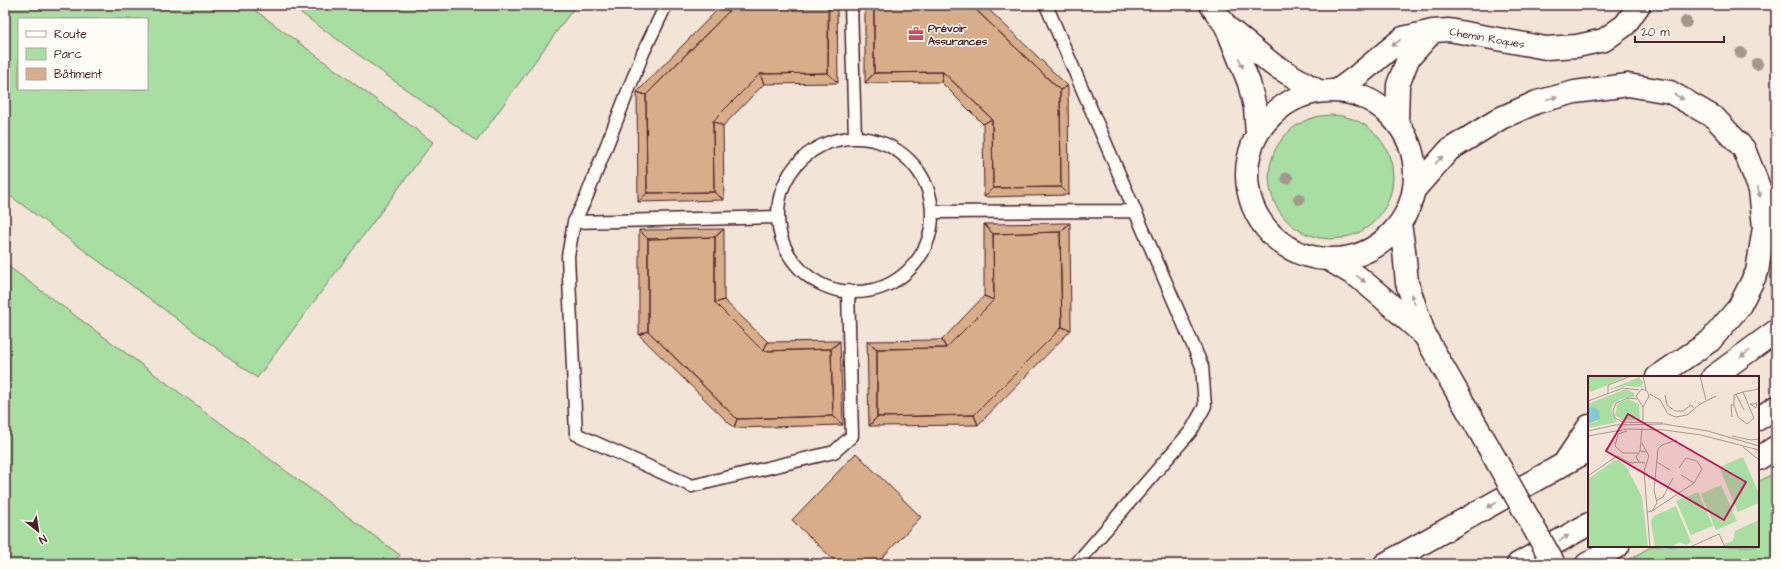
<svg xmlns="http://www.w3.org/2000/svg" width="1781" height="569" viewBox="0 0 1781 569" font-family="'Architects Daughter',sans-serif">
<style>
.green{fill:#a8dea1;stroke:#797e66;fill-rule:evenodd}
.building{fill:#d8ad89;stroke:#4a1f2b}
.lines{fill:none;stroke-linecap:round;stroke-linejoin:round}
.lane-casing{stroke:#4a1f2b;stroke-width:15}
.street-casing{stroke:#4a1f2b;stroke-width:25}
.secondary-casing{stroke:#4a1f2b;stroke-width:25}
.highway-casing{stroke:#4a1f2b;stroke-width:25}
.lane{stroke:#fdfcf7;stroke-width:12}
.street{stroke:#fdfcf7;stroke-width:22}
.secondary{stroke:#fdfcf7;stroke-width:22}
.highway{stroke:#fdfcf7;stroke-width:22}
.secondary-bridge-casing{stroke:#4a1f2b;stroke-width:25;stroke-linecap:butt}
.secondary-bridge{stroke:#fdfcf7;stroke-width:22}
.tree{fill:#a5978b}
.oneway{fill:#ac999b}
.labels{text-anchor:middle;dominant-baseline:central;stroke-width:3;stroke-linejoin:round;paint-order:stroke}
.poi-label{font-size:11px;font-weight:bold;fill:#4a1f2b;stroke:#fdfcf7;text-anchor:start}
.street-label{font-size:11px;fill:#4a1f2b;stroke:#fdfcf7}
.inset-road{fill:none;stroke:#af9592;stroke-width:1}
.view{fill:#c2185b;fill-opacity:0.15;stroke:#c2185b;stroke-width:2}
.inset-edge{fill:none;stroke:#4a1f2b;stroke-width:2}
</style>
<rect width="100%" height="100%" fill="#f2e4d6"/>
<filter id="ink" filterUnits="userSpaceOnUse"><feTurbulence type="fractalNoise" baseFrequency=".025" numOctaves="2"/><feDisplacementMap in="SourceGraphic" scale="8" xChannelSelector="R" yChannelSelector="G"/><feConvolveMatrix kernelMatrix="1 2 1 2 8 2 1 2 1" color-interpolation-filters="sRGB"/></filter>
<g filter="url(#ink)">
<path class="green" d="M5,5H248L433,142L257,378L5,192ZM19,19H147V89H19Z
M290,5H576L477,141Z
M1269 177a62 62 0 1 1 124 0a62 62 0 1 1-124 0Z
M5,264L400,555L393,564H5Z
M1776,472V564H1621L1652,546H1758V482Z"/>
<path class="building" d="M722,5H732L733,7L646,95L637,92Z
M732,5H829L733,7Z
M829,5H837L838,83L828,73Z
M865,5L874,6V73L865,83Z
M971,5H984L1068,86L1060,90Z
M971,5L1060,90L1061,187L993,188L992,119L943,72L874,73V6Z
M828,6V73L760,74L713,121L714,192L647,193L646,95L733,7Z
M943,72L941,82L865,83L874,73Z
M943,72L992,119L983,124L941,82Z
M828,73L838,83L764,84L760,74Z
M760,74L764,84L723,126L713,121Z
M1068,86L1069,195L1061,187L1060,90Z
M637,92L646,95L647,193L638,202Z
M992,119L993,188L984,197L983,124Z
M713,121L723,126L724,200L714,192Z
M1061,187L1069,195L984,197L993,188Z
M714,192L724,200L638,202L647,193Z
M1070,223L1060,232L993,234L984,224Z
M1070,223L1071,330L1062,327L1060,232Z
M984,224L993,234L994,300L984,296Z
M724,229V300L715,303V237Z
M724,229L715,237L648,239L639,230Z
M639,230L648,239V331L639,335Z
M1060,232L1062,327L974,415L877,417V349L946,348L994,300L993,234Z
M715,237V303L763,351L831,349L833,416L737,419L648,331V239Z
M984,296L994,300L946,348L942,340Z
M724,300L768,342L763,351L715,303Z
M1062,327L1071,330L978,425L974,415Z
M648,331L737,419L734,428L639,335Z
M942,340L946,348L877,349L867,341Z
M840,341L843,425L833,416L831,349Z
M840,341L831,349L763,351L768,342Z
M867,341L877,349V417L869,426Z
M974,415L978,425L869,426L877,417Z
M833,416L843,425L734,428L737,419Z
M856,453L921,517L876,564H838L792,520Z"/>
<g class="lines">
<defs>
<path id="lane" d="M666,5L643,53L586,198L574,222L568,256L576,434L692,486L834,452L852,436L848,291
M851,5L855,138
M1046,5L1202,366L1205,406L1191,431L1076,564
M778 215a77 77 0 1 1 154 0a77 77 0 1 1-154 0Z
M933,212L1135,211
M574,222L777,217"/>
<path id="street" d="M1211,5L1226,26L1249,83L1255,107L1257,134
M1228,28L1272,64L1318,91"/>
<path id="secondary" d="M1338,90L1357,76L1403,38L1433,31L1449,30L1546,48L1577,46L1604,40L1625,25L1639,5
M1247 175a84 84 0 1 1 168 0a84 84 0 1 1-168 0Z
M1397,121L1398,85L1408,59L1433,31
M1400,224L1404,250L1407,283L1425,336L1488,446
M1328,259L1358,277L1382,297L1424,335"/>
<path id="highway" d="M1414,190L1449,150L1501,118L1537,102L1575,92L1628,85L1670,92L1715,118L1744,149L1760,190L1764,227L1757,272L1739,307L1710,341L1657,377
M1713,377L1776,331
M1758,419L1776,407
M1758,459L1776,447
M1565,462L1589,426
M1385,564L1589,450
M1518,564L1589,524
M1587,564L1618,546"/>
</defs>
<use href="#lane" class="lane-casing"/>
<use href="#street" class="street-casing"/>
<use href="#secondary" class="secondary-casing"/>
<use href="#highway" class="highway-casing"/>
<use href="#lane" class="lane"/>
<use href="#street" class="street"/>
<use href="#secondary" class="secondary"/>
<use href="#highway" class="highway"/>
<defs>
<path id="secondary-bridge" d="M1488,446L1554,564"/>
</defs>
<use href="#secondary-bridge" class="secondary-bridge-casing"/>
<use href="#secondary-bridge" class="secondary-bridge"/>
</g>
<g class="tree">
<circle cx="1686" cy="22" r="6"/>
<circle cx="1741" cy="53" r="6"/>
<circle cx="1757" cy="64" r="6"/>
<circle cx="1287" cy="178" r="6"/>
<circle cx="1299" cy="199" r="6"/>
</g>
<defs><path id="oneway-solid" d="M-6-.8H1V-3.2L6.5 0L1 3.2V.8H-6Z"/></defs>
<g class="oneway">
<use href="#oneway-solid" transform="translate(1396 43) rotate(142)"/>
<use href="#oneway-solid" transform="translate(1241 63) rotate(68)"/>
<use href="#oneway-solid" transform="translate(1679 97) rotate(30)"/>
<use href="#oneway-solid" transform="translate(1552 98) rotate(-15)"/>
<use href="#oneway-solid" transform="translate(1439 160) rotate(-47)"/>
<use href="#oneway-solid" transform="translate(1759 192) rotate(77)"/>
<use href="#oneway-solid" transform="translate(1361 279) rotate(37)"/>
<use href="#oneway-solid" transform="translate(1413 299) rotate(-109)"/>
<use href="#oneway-solid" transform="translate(1745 354) rotate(144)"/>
<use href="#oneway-solid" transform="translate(1492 505) rotate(151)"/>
<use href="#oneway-solid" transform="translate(1564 538) rotate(-30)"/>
</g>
</g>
<defs>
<symbol id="office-bare" viewBox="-9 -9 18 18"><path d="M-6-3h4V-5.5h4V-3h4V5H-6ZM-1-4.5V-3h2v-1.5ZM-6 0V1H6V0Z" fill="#d1495b" stroke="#fdfcf7" stroke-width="2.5" paint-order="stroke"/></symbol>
</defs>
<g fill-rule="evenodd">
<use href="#office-bare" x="905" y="23" width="22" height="22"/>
</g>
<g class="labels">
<g class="poi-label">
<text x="928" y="28">Prévoir<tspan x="928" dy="13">Assurances</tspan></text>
</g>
<g class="street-label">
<text transform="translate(1487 38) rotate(10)">Chemin Roques</text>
</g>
</g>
<g transform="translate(1588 376)">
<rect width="171" height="171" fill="#f2e4d6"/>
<path d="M0,0H39L3,16L0,14ZM51,1L55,6L53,11L38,10L20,14ZM38,13L46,17V21L32,23L26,27L23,34L29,46L0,52V48L10,45L0,28ZM40,23L51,28L52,44H34L27,39L30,27ZM155,81L171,118V127L150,136L131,91ZM27,84H31L38,90L54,121L60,171H0V103ZM133,109L149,145L128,154L113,118ZM110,116L125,150L103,159L88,125ZM88,130L103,166L98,169L91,166L84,171H67L63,145L66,140ZM171,144V171H138L137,168L145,165L147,155Z" fill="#a8dea1"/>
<path d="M6,31L11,35L12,43L0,48V32Z" fill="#7ccdd5"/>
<path class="inset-road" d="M55,0L58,14M112,0L118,24M155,16L166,42L159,48L150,41L146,29V19ZM155,16L171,13M20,18V9L43,0M62,18L72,24L80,38L88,41L99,39L112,28L128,20M148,18L156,34M77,19L79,29L87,35H95L103,29L106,32M49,23L40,22L28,27L25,35L27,42L34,46L75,47M0,25L35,12L51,14M169,27L168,32L162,28H165ZM144,41L143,29H146M55,47V31L48,20L54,13L59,15L61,20L55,31M0,55L27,49L76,48L120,55L171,70M39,55L30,58L27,70L35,77H50M0,60L39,53L76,54L113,59L171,74M144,60L163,64L171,63M54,67L61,80L56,95L62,171M155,71L171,84M52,75L54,52M69,86L82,94M57,87L51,86L48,81L52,75L58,76M93,99L106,107M0,100L29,80L42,87L51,86M68,125L75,121L85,102M64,135L106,107L114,93L109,85L98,82L91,92M59,136L64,135L69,127L66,114L70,73L74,69L89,64M102,171L131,158L137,171"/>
<path class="view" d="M40,38L158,106L136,144L18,75Z"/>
<rect width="171" height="171" class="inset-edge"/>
</g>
<rect width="1781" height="569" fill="none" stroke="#fdfcf7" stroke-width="20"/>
<rect x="10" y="10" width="1761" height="549" fill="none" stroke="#4a1f2b" stroke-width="1.5" filter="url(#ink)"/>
<rect x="18" y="18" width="130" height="72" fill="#fdfcf7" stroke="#b5a4a5"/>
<rect x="26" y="31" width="20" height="6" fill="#fdfcf7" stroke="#b5a4a5"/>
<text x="54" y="38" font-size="12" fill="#4a1f2b">Route</text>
<rect x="26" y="48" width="20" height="12" fill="#a8dea1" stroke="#b5a4a5"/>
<text x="54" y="58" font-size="12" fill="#4a1f2b">Parc</text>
<rect x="26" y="68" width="20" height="12" fill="#d8ad89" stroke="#b5a4a5"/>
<text x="54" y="78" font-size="12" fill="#4a1f2b">Bâtiment</text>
<g transform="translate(38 531) rotate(150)" stroke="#fdfcf7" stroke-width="3" paint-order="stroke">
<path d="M0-3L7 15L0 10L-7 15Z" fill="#4a1f2b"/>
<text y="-6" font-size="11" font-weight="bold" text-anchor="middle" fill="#4a1f2b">N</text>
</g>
<path d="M1635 36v6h89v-6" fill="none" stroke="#4a1f2b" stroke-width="2"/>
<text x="1641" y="36" font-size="12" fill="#4a1f2b" stroke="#fdfcf7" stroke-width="3" paint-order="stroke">20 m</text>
</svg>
